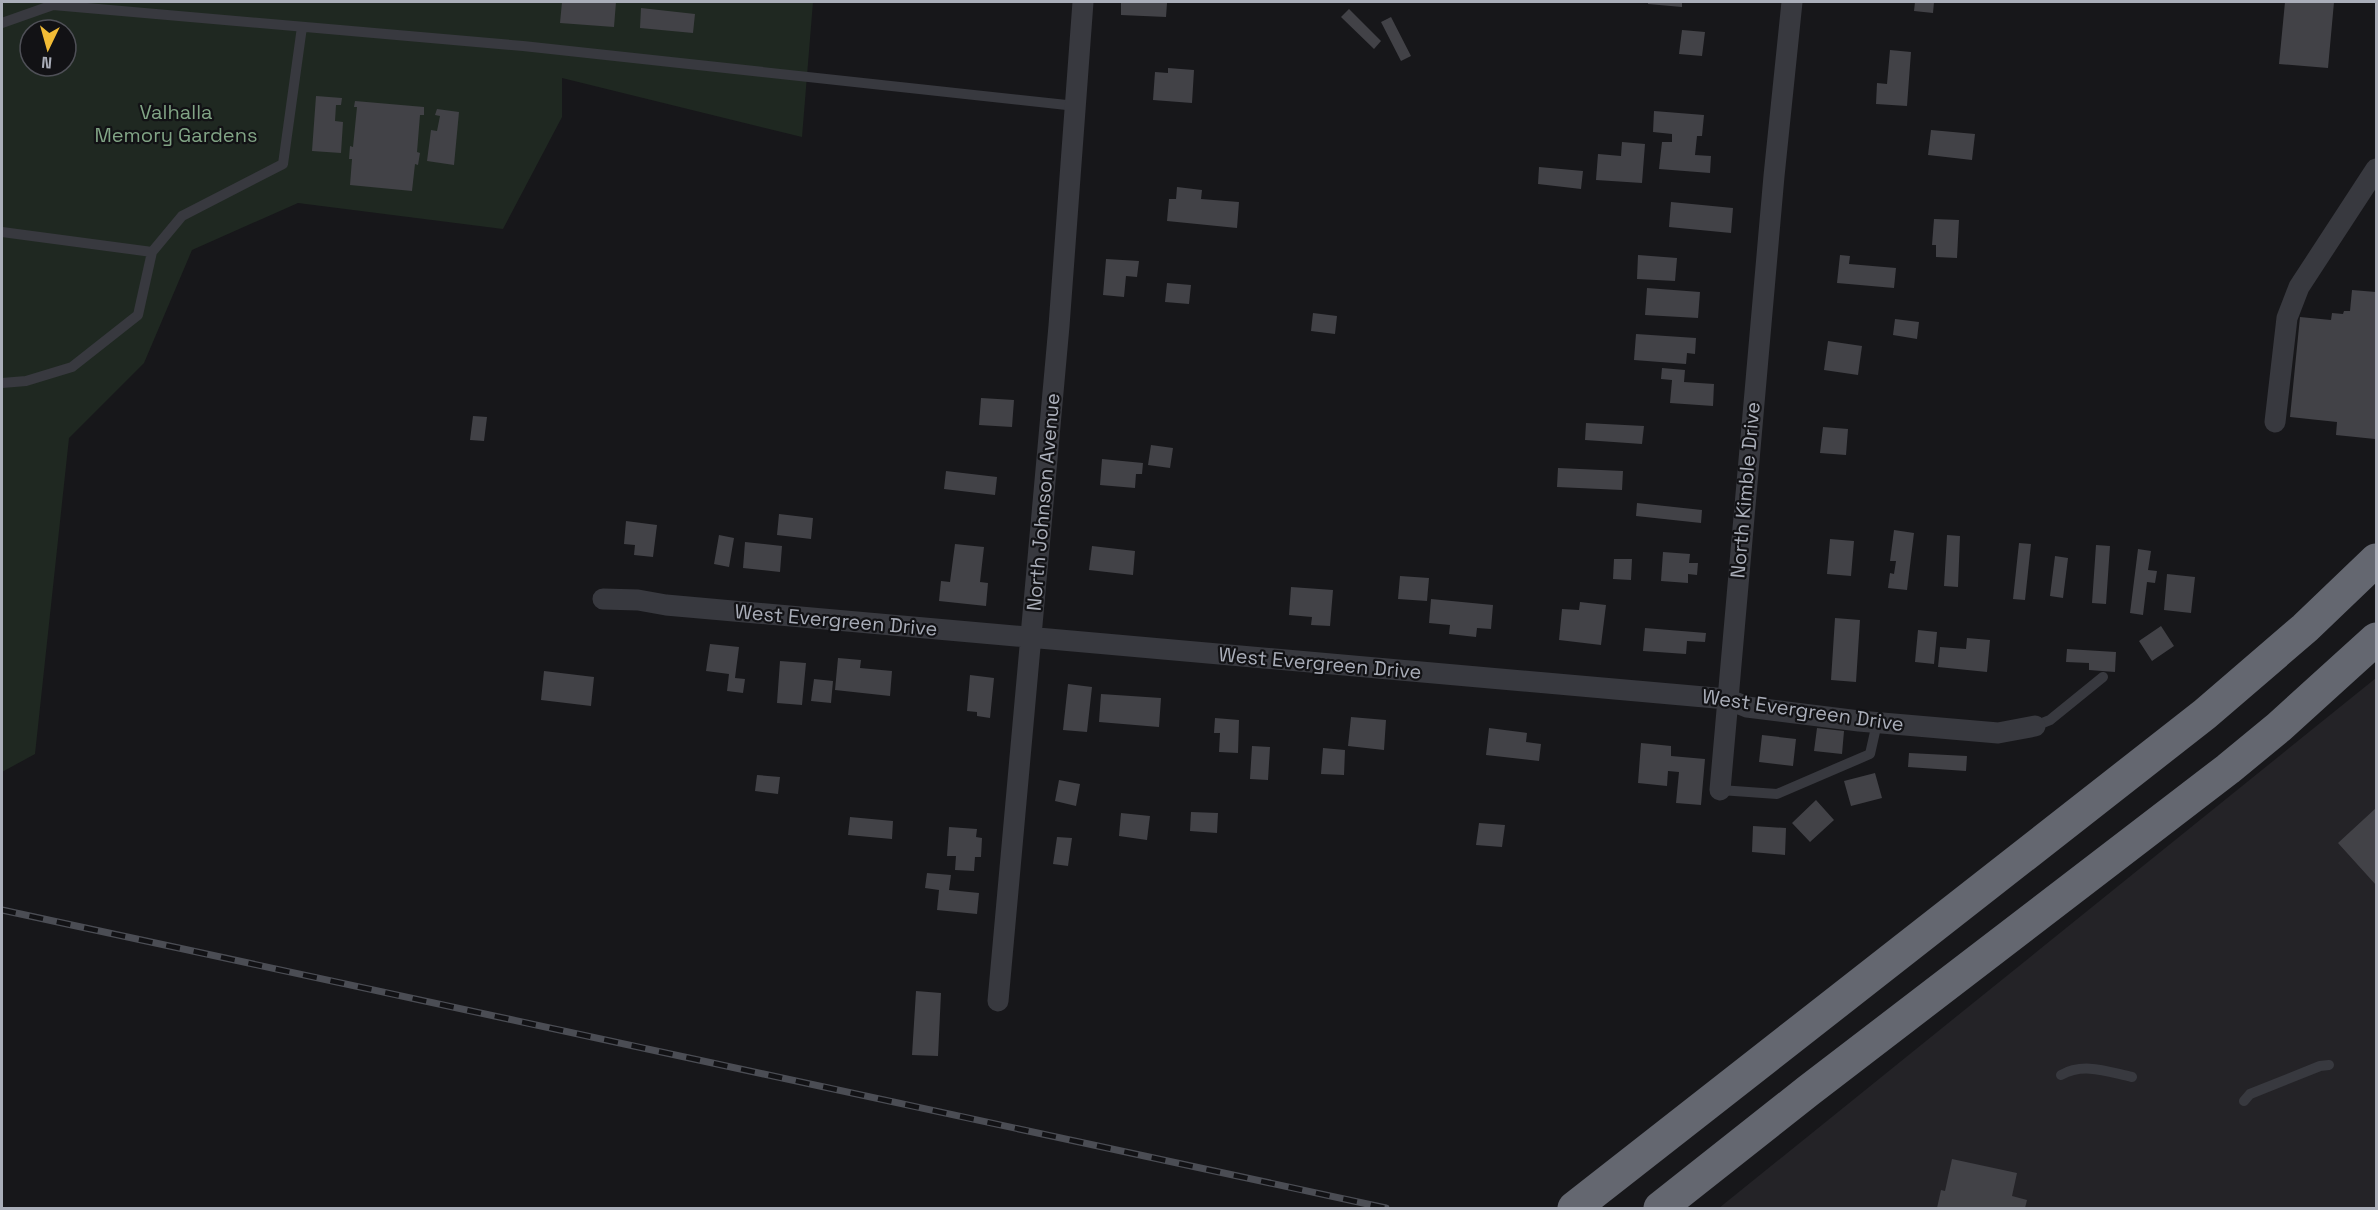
<svg xmlns="http://www.w3.org/2000/svg" width="2378" height="1210" viewBox="0 0 2378 1210" font-family="'Space Grotesk',sans-serif">
<style>
.built{fill:#242327}
.green{fill:#1f2821;fill-rule:evenodd}
.building{fill:#424247}
.lines{fill:none;stroke-linecap:round;stroke-linejoin:round}
.lane{stroke:#38393f;stroke-width:10}
.street{stroke:#38393f;stroke-width:21}
.highway{stroke:#646770;stroke-width:33}
.rail-casing{stroke:#4b4d54;stroke-width:7}
.rail{stroke:#121215;stroke-width:4.5;stroke-dasharray:14;stroke-linecap:butt}
.labels{text-anchor:middle;dominant-baseline:central;stroke-width:4.5;stroke-linejoin:round;paint-order:stroke}
.park-label{font-size:20px;fill:#81a485;stroke:#121215}
.street-label{font-size:20px;fill:#aaaeb9;stroke:#121215}
</style>
<rect width="100%" height="100%" fill="#17171a"/>
<path class="built" d="M2376,678V1208H1719Z"/>
<path class="green" d="M2,2H813L802,137L562,78V117L503,229L298,203L192,250L144,363L69,438L35,754L2,772ZM30,30H66V66H30Z"/>
<path class="building" d="M562,2H616L614,27L560,23Z
M1121,2L1167,3L1166,17L1121,15Z
M1648,2H1682V7L1648,4Z
M1915,2H1934L1933,13L1914,11Z
M2285,2H2334L2328,68L2279,64Z
M641,8L695,14L693,33L640,28Z
M1349,9L1381,41L1374,49L1341,17Z
M1391,17L1411,56L1401,61L1381,22Z
M1682,30L1705,32L1702,56L1679,54Z
M1890,50L1911,52L1907,106L1876,104L1877,83L1887,84Z
M1168,68L1194,70L1192,103L1153,100L1155,72L1168,73Z
M316,96L342,98L341,105H336L335,121L343,122L341,153L312,151Z
M355,101L424,107V115H420L417,152L420,153L418,165L415,164L412,191L350,185L352,159H349L350,146L353,147L357,107H354Z
M437,109L459,112L454,165L427,161L431,130L437,131L440,116L435,115Z
M1654,111L1704,115L1702,136H1697L1695,155L1711,156L1710,173L1659,169L1662,142H1672V134L1653,132Z
M1931,130L1975,134L1972,160L1928,155Z
M1622,142L1645,144L1642,183L1596,180L1598,154L1621,156Z
M1539,167L1583,171L1581,189L1538,184Z
M1177,187L1202,190L1201,199L1239,202L1237,228L1167,221L1169,199H1176Z
M1671,202L1733,208L1731,233L1669,227Z
M1934,219L1959,220L1957,258L1936,257V245H1932Z
M1638,255L1677,258L1675,281L1637,279Z
M1840,255L1850,256L1849,264L1896,268L1894,288L1837,283Z
M1106,259L1139,261L1137,277L1126,276L1124,297L1103,295Z
M1167,283L1191,285L1189,304L1165,302Z
M1647,288L1700,292L1698,318L1645,315Z
M2352,290L2376,292L2375,439L2336,435L2337,422L2290,417L2300,317L2331,320L2332,313L2343,314L2344,311H2350Z
M1313,313L1337,316L1335,334L1311,331Z
M1895,319L1919,322L1917,339L1893,335Z
M1636,334L1696,338L1695,354L1687,353L1686,364L1634,360Z
M1828,341L1862,346L1858,375L1824,370Z
M1662,368L1685,370L1684,382L1714,384L1713,406L1670,403L1672,380L1661,379Z
M981,398L1014,400L1012,427L979,425Z
M473,416L487,417L484,441L470,440Z
M1586,423L1644,426L1642,444L1585,440Z
M1823,427L1848,429L1846,455L1820,453Z
M1151,445L1173,448L1170,468L1148,465Z
M1102,459L1143,463L1142,474H1136L1135,488L1100,485Z
M1558,468L1623,471L1622,490L1557,487Z
M946,471L997,477L995,495L944,489Z
M1637,503L1702,510L1701,523L1636,516Z
M779,514L813,518L811,539L777,535Z
M626,521L657,525L653,557L634,555L635,545L624,544Z
M1894,530L1914,533L1907,590L1888,588L1890,573L1894,574L1896,561H1890Z
M719,535L734,538L729,567L714,564Z
M1947,535L1960,536L1958,587L1944,586Z
M1830,539L1854,541L1851,576L1827,574Z
M745,542L782,546L780,572L743,568Z
M2019,543L2031,544L2025,600L2013,599Z
M955,544L984,547L980,582L988,583L986,606L939,601L941,581L950,582Z
M2096,545L2110,546L2106,604L2092,603Z
M1092,546L1135,551L1133,575L1089,570Z
M2138,549L2151,551L2148,570L2157,571L2155,583L2147,582L2143,615L2130,613Z
M1663,552L1690,554L1689,563H1698L1697,575L1688,574V583L1661,581Z
M2055,556L2068,558L2063,598L2050,596Z
M1614,559H1632L1631,580L1613,579Z
M2167,574L2195,577L2191,613L2164,610Z
M1400,576L1429,578L1427,601L1398,599Z
M1291,587L1333,590L1330,626L1311,625L1312,617L1289,615Z
M1431,599L1493,605L1491,629L1477,628L1476,637L1449,634L1450,625L1429,623Z
M1580,602L1606,605L1601,645L1559,640L1562,609L1579,610Z
M1835,618L1860,620L1856,682L1831,680Z
M2161,626L2174,646L2152,661L2139,641Z
M1645,628L1706,633L1705,642L1687,641L1686,654L1643,651Z
M1918,630L1937,632L1934,664L1915,662Z
M1967,638L1990,640L1987,672L1938,667L1940,647L1966,649Z
M710,644L739,647L735,678L745,679L743,693L727,691L729,674L706,671Z
M2067,649L2116,652L2115,672L2089,670V663L2066,662Z
M838,658L861,660L860,668L892,671L890,696L835,690Z
M780,661L806,663L802,705L777,703Z
M544,671L594,677L591,706L541,700Z
M970,675L994,678L990,718L977,716V712L967,711Z
M814,679L833,681L831,703L811,701Z
M1068,684L1092,687L1087,732L1063,730Z
M1101,694L1161,698L1159,727L1099,722Z
M1351,717L1386,720L1384,750L1348,746Z
M1215,718L1239,720L1238,753L1219,752L1220,733H1214Z
M1489,728L1527,733L1526,742L1541,744L1539,761L1486,755Z
M1817,728L1844,731L1842,754L1814,751Z
M1762,735L1796,739L1793,766L1759,762Z
M1641,743L1671,746V756L1705,759L1701,805L1676,803L1679,772L1668,771L1667,786L1638,783Z
M1252,746L1270,747L1268,780L1250,779Z
M1323,748L1345,750L1344,775L1321,774Z
M1909,753L1967,756L1966,771L1908,767Z
M1875,773L1882,798L1851,806L1844,781Z
M757,775L780,777L778,794L755,791Z
M1059,780L1080,784L1076,806L1055,801Z
M1816,800L1834,820L1810,842L1792,823Z
M2376,808V885L2338,843Z
M1191,812L1218,813L1217,833L1190,831Z
M1121,813L1150,816L1147,840L1119,836Z
M850,817L893,821L892,839L848,835Z
M1479,823L1505,825L1502,847L1476,845Z
M1753,826L1786,828L1785,855L1752,852Z
M949,827L977,829L976,837L982,838L981,857H975L974,871L955,870L956,856H947Z
M1057,837L1072,838L1068,866L1053,864Z
M927,873L951,875L949,890L979,893L977,914L937,910L939,890L925,888Z
M916,991L941,993L938,1056L912,1055Z
M1952,1159L2017,1173L2012,1196L2027,1200L2025,1208H1937L1941,1190L1945,1191Z"/>
<g class="lines">
<path class="lane" d="M2,23L53,5L523,46L1076,106
M2,232L152,252L182,216L283,164L302,27
M2,383L26,381L72,367L138,315L152,252
M2035,726L2050,720L2103,677
M1720,790L1777,794L1870,754L1877,723
M2061,1075C2084,1062 2108,1072 2132,1077
M2244,1101L2250,1094L2320,1066L2329,1065"/>
<path class="street" d="M2275,422L2287,318L2299,287L2376,169
M603,599L638,600L666,605L1727,699L1747,707L1859,721L1998,733L2035,726
M1720,790L1774,176L1792,2
M998,1001L1059,326L1083,2"/>
<path class="highway" d="M1574,1208L2205,714L2305,628L2376,560
M1660,1208L1808,1091L2228,769L2279,727L2376,639"/>
<defs>
<path id="rail" d="M2,910L1386,1208"/>
</defs>
<use href="#rail" class="rail-casing"/>
<use href="#rail" class="rail"/>
</g>
<g class="labels">
<g class="park-label">
<text x="176" y="112">Valhalla<tspan x="176" dy="23">Memory Gardens</tspan></text>
</g>
<g class="street-label">
<text transform="translate(1745 490) rotate(-85)">North Kimble Drive</text>
<text transform="translate(1043 502) rotate(-85)">North Johnson Avenue</text>
<text transform="translate(836 620) rotate(5)">West Evergreen Drive</text>
<text transform="translate(1320 663) rotate(5)">West Evergreen Drive</text>
<text transform="translate(1803 710) rotate(8)">West Evergreen Drive</text>
</g>
</g>
<rect width="2378" height="1210" fill="none" stroke="#aaaeb9" stroke-width="6"/>
<g transform="translate(48 48) rotate(185)"><circle r="28" fill="#121215" stroke="#4f5057" stroke-width="1.5"/>
<path d="M0-4.5L10 22L0 15L-10 22Z" fill="#f2bc36"/>
<text y="-9" font-size="16" font-weight="bold" text-anchor="middle" fill="#aaaeb9">N</text>
</g>
</svg>
